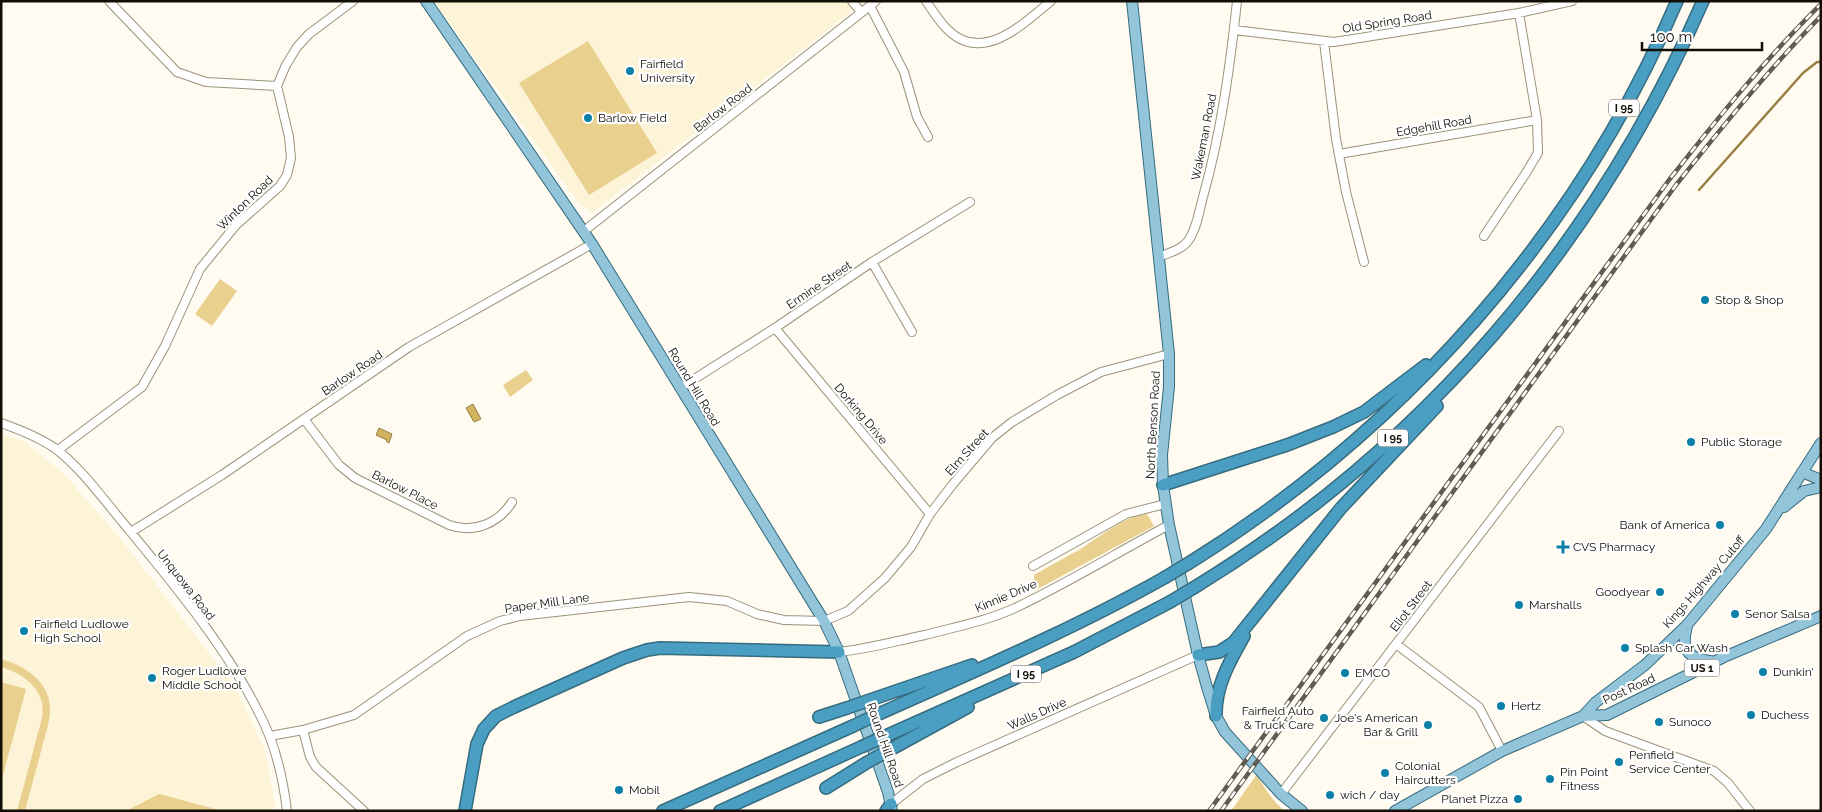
<svg xmlns="http://www.w3.org/2000/svg" width="1822" height="812" viewBox="0 0 1822 812" font-family="Raleway,sans-serif">
<style>
.built{fill:#fdf3d7}
.green{fill:#e9d08e}
.water{fill:#d1b25e;stroke:#988144}
.lines{fill:none;stroke-linecap:round;stroke-linejoin:round}
.stream{stroke:#988144;stroke-width:2.5}
.minor-casing{stroke:#9b927a;stroke-width:10}
.major-casing{stroke:#366c80;stroke-width:12}
.highway-casing{stroke:#366c80;stroke-width:14}
.minor{stroke:#fff;stroke-width:8}
.major{stroke:#92c5da;stroke-width:10}
.highway{stroke:#4a9ec2;stroke-width:11}
.rail-casing{stroke:#605c53;stroke-width:4.5}
.rail{stroke:#fff;stroke-width:2.5;stroke-dasharray:8;stroke-linecap:butt}
.highway-bridge-casing{stroke:#366c80;stroke-width:14;stroke-linecap:butt}
.highway-bridge{stroke:#4a9ec2;stroke-width:11}
.poi-dot{fill:#0c80a7;stroke:#fff;stroke-width:2}
.labels{text-anchor:middle;dominant-baseline:central;stroke-width:4.5;stroke-linejoin:round;paint-order:stroke}
.shield{fill:#fff;stroke:#595651;stroke-width:1}
.shield-label{font-size:11px;font-weight:bold;fill:#120e06}
.street-label{font-size:12px;fill:#120e06;stroke:#fff}
.poi-label{font-size:12px;fill:#120e06;stroke:#fff;text-anchor:start}
</style>
<rect width="100%" height="100%" fill="#fffbf0"/>
<path class="built" d="M434,1H865L593,212L580,205Z
M1,434L24,441L64,474L120,538L236,688L265,750L276,811H1Z"/>
<path class="green" d="M588,41L657,153L589,195L519,83Z
M220,279L237,291L212,326L195,314Z
M526,370L533,380L510,397L503,385Z
M1147,514L1154,526L1034,591V575C1049,566 1064,558 1079,550C1100,537 1122,517 1147,514Z
M1,659C26,666 51,683 50,710C50,724 44,738 41,751C36,771 30,791 25,811H17L42,718C47,691 25,674 1,667Z
M1,682L26,689L1,783Z
M1257,774C1264,789 1272,799 1284,811H1231Z
M159,794L223,811H126Z"/>
<path class="water" d="M473,404L481,419L474,422L466,408Z
M379,428L392,434L389,443L386,441L387,440L376,435Z"/>
<g class="lines">
<path class="stream" d="M1699,190L1803,73L1817,62H1821"/>
<defs>
<path id="minor" d="M109,1L177,72L206,82L277,86
M852,1L861,12
M926,1C932,10 939,21 947,29C982,65 1023,24 1051,1
M870,6L904,72L917,117L928,137
M1234,30L1334,42L1519,13L1572,1
M1324,42L1336,139L1346,192L1364,262
M1339,154L1537,120
M584,231L876,1
M1484,236L1526,173L1538,153L1537,120L1519,13
M1158,257C1169,253 1181,250 1188,241C1197,229 1199,211 1203,197C1221,133 1230,67 1237,1
M872,262L912,332
M775,328L930,514
M680,388L775,328L872,262L970,202
M304,419L339,465L355,478L449,525C474,534 499,523 512,502
M1,423C21,430 39,437 56,449C83,470 103,499 125,525C171,581 227,648 259,713C275,743 283,777 287,811
M58,450L142,387L165,346L200,269L236,225L280,186L287,175L291,158L289,137L277,86L286,65L297,47L309,34L353,1
M131,532L222,475L409,347L592,244
M1033,566L1126,514L1165,504
M1396,644L1479,707L1502,751
M839,652C868,649 896,641 925,635C955,627 987,621 1015,608C1068,583 1118,552 1169,525
M1583,716L1605,731L1714,771L1728,783L1750,811
M303,730L310,757L316,767L364,811
M270,736L303,730L354,715L467,636L500,621L520,616L689,597L727,601L757,614L784,620L824,621L848,611L885,578L911,547L930,514L953,484L992,438L1012,422L1057,395L1101,372L1169,354
M1281,794L1559,431
M891,804L923,779L957,762L1198,655"/>
<path id="major" d="M426,1L592,244L824,621L839,652L888,792L892,811
M1132,1L1169,354V387L1162,455L1163,485L1169,525L1198,655L1207,687L1216,716L1225,732L1281,794L1302,811
M1802,472L1821,480
M1784,507L1804,491L1821,487
M1687,626C1680,653 1689,658 1715,662
M1583,716L1596,702L1645,665L1687,625L1766,529L1821,443
M1395,811L1502,751L1583,716L1607,715L1724,657L1821,616"/>
<path id="highway" d="M1163,485L1287,445L1333,427L1364,412L1426,365
M1189,563C1403,430 1578,233 1677,1
M1195,587C1423,448 1596,246 1703,1
M1198,655L1219,652L1233,643L1341,508L1437,406
M867,701L972,665
M1216,716C1215,686 1230,661 1244,636
M819,717L847,708
M872,717C970,673 1070,631 1164,578
M879,739L1074,652L1170,602
M884,753L968,707
M826,788L866,763
M465,811L477,744L484,729L496,716L514,707L623,658L647,650L660,648L839,652
M663,811L853,726
M720,811L861,747
M886,811L891,804"/>
</defs>
<use href="#minor" class="minor-casing"/>
<use href="#major" class="major-casing"/>
<use href="#highway" class="highway-casing"/>
<use href="#minor" class="minor"/>
<use href="#major" class="major"/>
<use href="#highway" class="highway"/>
<defs>
<path id="rail" d="M1209,811L1669,180C1717,119 1766,58 1821,4
M1221,811L1676,185C1722,127 1769,69 1821,16"/>
</defs>
<use href="#rail" class="rail-casing"/>
<use href="#rail" class="rail"/>
<defs>
<path id="highway-bridge" d="M1164,578L1189,563
M1170,602L1195,587
M847,708L867,701
M853,726L872,717
M861,747L879,739
M866,763L884,753"/>
</defs>
<use href="#highway-bridge" class="highway-bridge-casing"/>
<use href="#highway-bridge" class="highway-bridge"/>
</g>
<g class="poi-dot">
<circle cx="630" cy="71" r="5"/>
<circle cx="588" cy="118" r="5"/>
<circle cx="1705" cy="300" r="5"/>
<circle cx="1691" cy="442" r="5"/>
<circle cx="1720" cy="525" r="5"/>
<path d="M1560.5 539.5h5v5h5v5h-5v5h-5v-5h-5v-5h5z"/>
<circle cx="1660" cy="592" r="5"/>
<circle cx="1519" cy="605" r="5"/>
<circle cx="1735" cy="614" r="5"/>
<circle cx="24" cy="631" r="5"/>
<circle cx="1625" cy="648" r="5"/>
<circle cx="1763" cy="672" r="5"/>
<circle cx="1345" cy="673" r="5"/>
<circle cx="152" cy="678" r="5"/>
<circle cx="1501" cy="706" r="5"/>
<circle cx="1751" cy="715" r="5"/>
<circle cx="1324" cy="718" r="5"/>
<circle cx="1659" cy="722" r="5"/>
<circle cx="1428" cy="725" r="5"/>
<circle cx="1619" cy="762" r="5"/>
<circle cx="1385" cy="773" r="5"/>
<circle cx="1550" cy="779" r="5"/>
<circle cx="619" cy="790" r="5"/>
<circle cx="1330" cy="795" r="5"/>
<circle cx="1518" cy="799" r="5"/>
</g>
<g class="labels">
<g class="shield">
<rect x="1609" y="99.5" width="30" height="17" rx="4"/>
<rect x="1378" y="429.5" width="30" height="17" rx="4"/>
<rect x="1684.5" y="659.5" width="35" height="17" rx="4"/>
<rect x="1011" y="665.5" width="30" height="17" rx="4"/>
</g>
<g class="shield-label">
<text x="1624" y="108">I 95</text>
<text x="1393" y="438">I 95</text>
<text x="1702" y="668">US 1</text>
<text x="1026" y="674">I 95</text>
</g>
<g class="street-label">
<text transform="translate(1387 22) rotate(-9)">Old Spring Road</text>
<text transform="translate(723 108) rotate(-38)">Barlow Road</text>
<text transform="translate(1434 126) rotate(-10)">Edgehill Road</text>
<text transform="translate(1204 137) rotate(-79)">Wakeman Road</text>
<text transform="translate(245 203) rotate(-44)">Winton Road</text>
<text transform="translate(819 285) rotate(-34)">Ermine Street</text>
<text transform="translate(352 373) rotate(-34)">Barlow Road</text>
<text transform="translate(694 387) rotate(59)">Round Hill Road</text>
<text transform="translate(861 414) rotate(50)">Dorking Drive</text>
<text transform="translate(1153 425) rotate(-87)">North Benson Road</text>
<text transform="translate(967 452) rotate(-48)">Elm Street</text>
<text transform="translate(405 490) rotate(27)">Barlow Place</text>
<text transform="translate(1704 582) rotate(-49)">Kings Highway Cutoff</text>
<text transform="translate(186 585) rotate(52)">Unquowa Road</text>
<text transform="translate(1006 596) rotate(-23)">Kinnie Drive</text>
<text transform="translate(547 603) rotate(-8)">Paper Mill Lane</text>
<text transform="translate(1411 606) rotate(-53)">Eliot Street</text>
<text transform="translate(1629 689) rotate(-25)">Post Road</text>
<text transform="translate(1037 714) rotate(-24)">Walls Drive</text>
<text transform="translate(885 745) rotate(71)">Round Hill Road</text>
</g>
<g class="poi-label">
<text x="640" y="64">Fairfield<tspan x="640" dy="14">University</tspan></text>
<text x="598" y="118">Barlow Field</text>
<text x="1715" y="300">Stop &amp; Shop</text>
<text x="1701" y="442">Public Storage</text>
<text x="1710" y="525" text-anchor="end">Bank of America</text>
<text x="1573" y="547">CVS Pharmacy</text>
<text x="1650" y="592" text-anchor="end">Goodyear</text>
<text x="1529" y="605">Marshalls</text>
<text x="1745" y="614">Senor Salsa</text>
<text x="34" y="624">Fairfield Ludlowe<tspan x="34" dy="14">High School</tspan></text>
<text x="1635" y="648">Splash Car Wash</text>
<text x="162" y="671">Roger Ludlowe<tspan x="162" dy="14">Middle School</tspan></text>
<text x="1773" y="672">Dunkin'</text>
<text x="1355" y="673">EMCO</text>
<text x="1511" y="706">Hertz</text>
<text x="1314" y="711" text-anchor="end">Fairfield Auto<tspan x="1314" dy="14">&amp; Truck Care</tspan></text>
<text x="1761" y="715">Duchess</text>
<text x="1418" y="718" text-anchor="end">Joe's American<tspan x="1418" dy="14">Bar &amp; Grill</tspan></text>
<text x="1669" y="722">Sunoco</text>
<text x="1629" y="755">Penfield<tspan x="1629" dy="14">Service Center</tspan></text>
<text x="1395" y="766">Colonial<tspan x="1395" dy="14">Haircutters</tspan></text>
<text x="1560" y="772">Pin Point<tspan x="1560" dy="14">Fitness</tspan></text>
<text x="629" y="790">Mobil</text>
<text x="1340" y="795">wich / day</text>
<text x="1508" y="799" text-anchor="end">Planet Pizza</text>
</g>
</g>
<rect width="1822" height="812" fill="none" stroke="#120e06" stroke-width="5"/>
<path d="M1642 42v8h120v-8" fill="none" stroke="#120e06" stroke-width="2.5"/>
<text x="1650" y="42" font-size="15" fill="#120e06" stroke="#ffffff" stroke-width="4" paint-order="stroke">100 m</text>
</svg>
